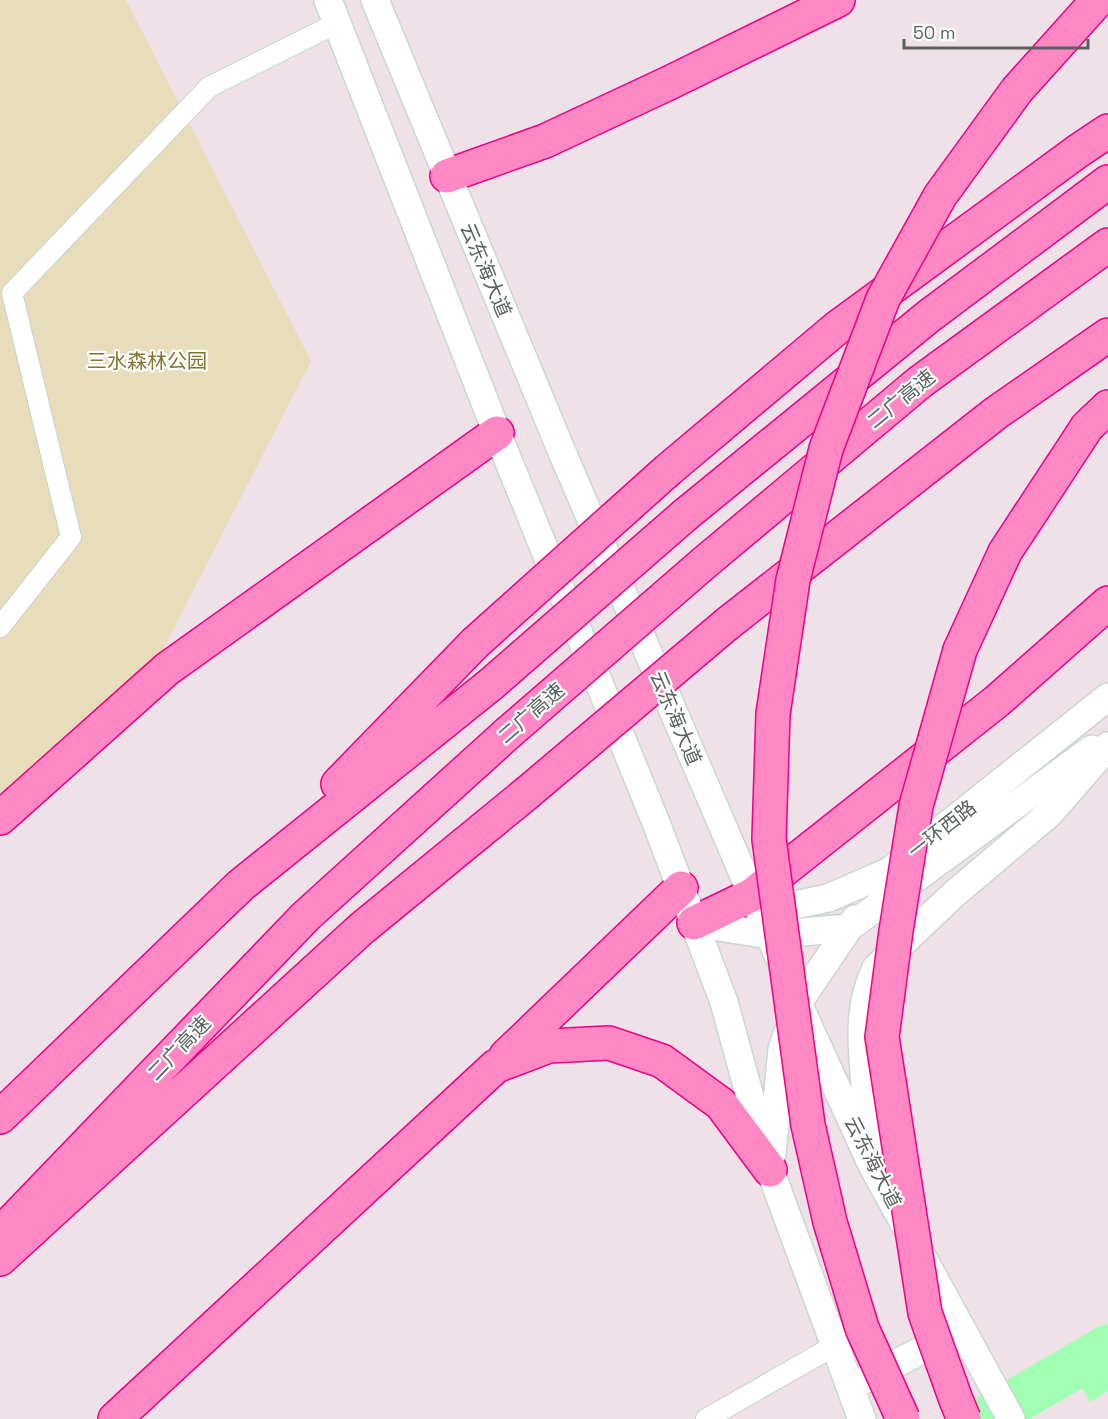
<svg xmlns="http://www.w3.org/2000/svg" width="1108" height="1419" viewBox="0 0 1108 1419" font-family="'Space Grotesk','Noto Sans SC',sans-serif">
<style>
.green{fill:#e8ddbb}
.water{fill:#a0ffb2}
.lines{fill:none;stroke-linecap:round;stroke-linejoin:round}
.river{stroke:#a0ffb2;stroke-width:45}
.street-casing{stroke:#c8d0cb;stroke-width:22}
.secondary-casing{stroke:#ccd6d0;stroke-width:30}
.highway-casing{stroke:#ef0086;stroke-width:36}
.street{stroke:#fff;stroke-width:20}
.secondary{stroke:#fff;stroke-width:27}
.highway{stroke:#ff87c3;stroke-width:33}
.highway-bridge-casing{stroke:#ef0086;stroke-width:36;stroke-linecap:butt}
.highway-bridge{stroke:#ff87c3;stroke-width:33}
.labels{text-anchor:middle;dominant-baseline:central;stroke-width:4.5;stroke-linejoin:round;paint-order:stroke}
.street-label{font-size:20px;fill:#59635c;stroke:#fff}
.park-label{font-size:20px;fill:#86752e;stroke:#fff}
</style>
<rect width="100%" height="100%" fill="#eee1e7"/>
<path class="green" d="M0,0H126L311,361L153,669L0,823Z"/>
<path class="water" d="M1108,1327V1391L1090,1402L1062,1353Z"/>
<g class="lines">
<path class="river" d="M985,1419L1108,1347"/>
<defs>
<path id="street" d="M0,627L71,537L12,293L209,87L337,23
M706,1419L834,1346"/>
<path id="secondary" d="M328,0L497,433L655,820L724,1002L770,1170L862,1419
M375,0L562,452L778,955
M759,897L795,905L828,898L888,872L1108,697
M694,923L769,935L848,928L1092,749
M797,1001L871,1163L1011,1419
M870,1144C868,1121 866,1097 864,1074C861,1036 859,1003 876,968L953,895L1050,813L1108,746
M772,1154L782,1049L798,1003L855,919
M864,1380L953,1334"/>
<path id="highway" d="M447,176L545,141L669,83L838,0
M1087,427L1108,407
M668,470L838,327L1078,151L1108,131
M685,515L929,316L1108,182
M704,563L920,382L1108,245
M727,624L996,413L1108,335
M338,784L475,643
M0,818L167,669L497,433
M694,923L752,895L997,701L1108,603
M506,1056L681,888
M0,1117L241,885L490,685
M0,1234L306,916L508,733
M0,1259L361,929L527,793
M115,1419L496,1066L549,1046L609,1043L662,1061L721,1104L770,1170"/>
</defs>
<use href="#street" class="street-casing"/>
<use href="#secondary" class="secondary-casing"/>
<use href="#highway" class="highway-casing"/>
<use href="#street" class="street"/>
<use href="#secondary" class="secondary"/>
<use href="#highway" class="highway"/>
<defs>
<path id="highway-bridge" d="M475,643L668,470
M490,685L685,515
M508,733L704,563
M527,793L727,624
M903,1419L862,1328L830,1222L808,1125L769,839L773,714L793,580L826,449L883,299L940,196L1017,90L1098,0
M964,1419L956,1400L925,1313L882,1037L896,931L916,806L960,650L1005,552L1087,427"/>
</defs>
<use href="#highway-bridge" class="highway-bridge-casing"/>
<use href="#highway-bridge" class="highway-bridge"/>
</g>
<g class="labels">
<g class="street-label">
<text transform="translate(486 270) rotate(67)">云东海大道</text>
<text transform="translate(901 399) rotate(-39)">二广高速</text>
<text transform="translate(531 713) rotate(-41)">二广高速</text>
<text transform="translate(676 718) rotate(67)">云东海大道</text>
<text transform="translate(942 829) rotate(-38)">一环西路</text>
<text transform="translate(179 1048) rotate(-46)">二广高速</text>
<text transform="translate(873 1162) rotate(63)">云东海大道</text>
</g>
<g class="park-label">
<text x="147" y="361">三水森林公园</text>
</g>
</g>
<path d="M904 39v9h184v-9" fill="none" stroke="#59635c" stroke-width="3"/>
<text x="913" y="39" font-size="18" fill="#59635c" stroke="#ffffff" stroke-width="4.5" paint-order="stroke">50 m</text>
</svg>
